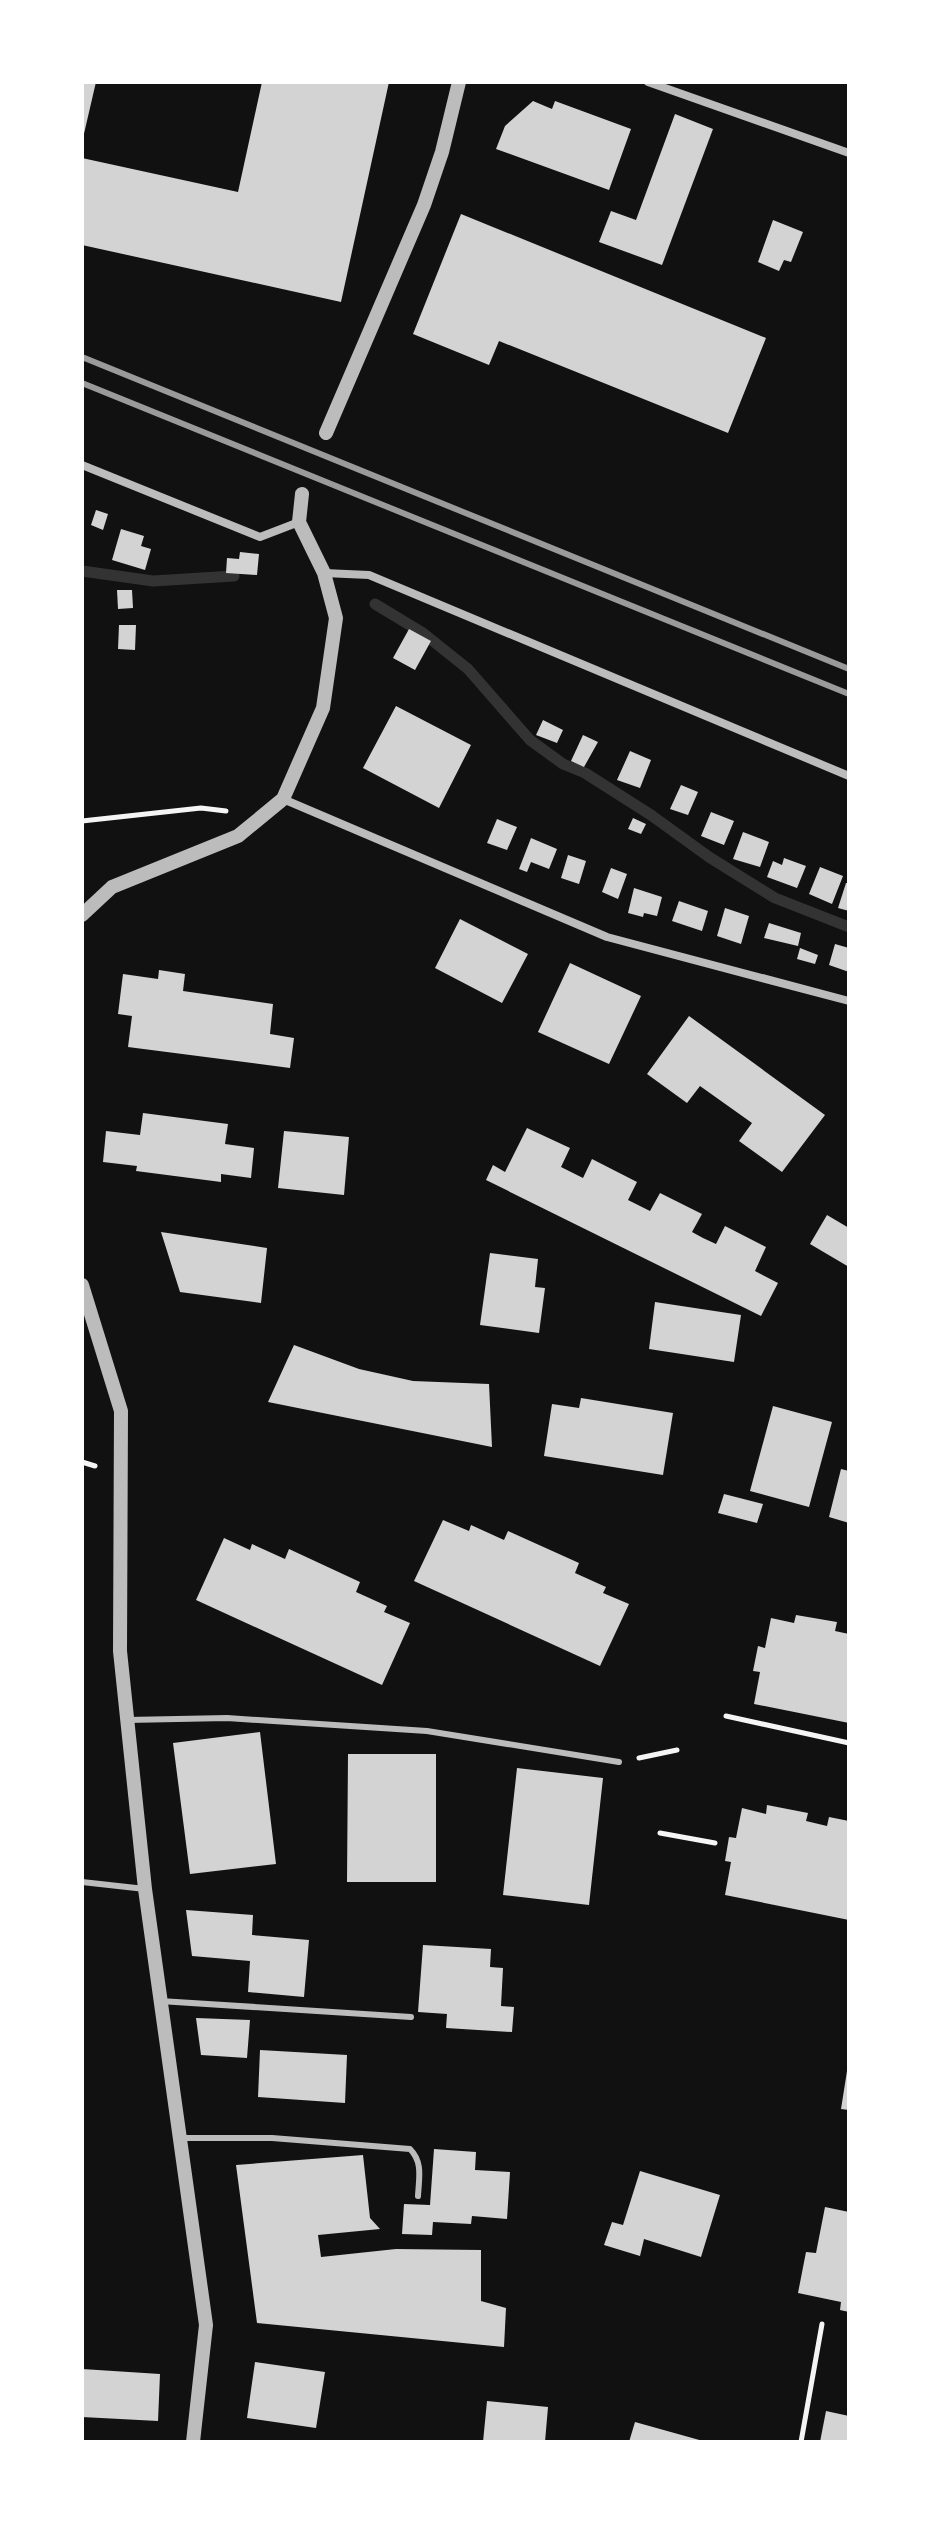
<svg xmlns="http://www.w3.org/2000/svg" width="931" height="2524" viewBox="0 0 931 2524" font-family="'IBM Plex Serif',serif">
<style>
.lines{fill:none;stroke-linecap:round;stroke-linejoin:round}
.stream{stroke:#333;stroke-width:11}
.building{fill:#d3d3d3}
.path{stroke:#f5f5f5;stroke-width:5}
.service{stroke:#bcbcbc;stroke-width:6}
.minor{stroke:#bcbcbc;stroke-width:8}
.tertiary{stroke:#bcbcbc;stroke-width:14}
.rail{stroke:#9a9a9a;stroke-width:6}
</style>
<rect width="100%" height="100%" fill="#111"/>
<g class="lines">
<path class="stream" d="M82,571L153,581L234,576
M375,604L423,633L468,669L530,740L563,764L585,773L651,815L709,857L775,898L849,927"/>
</g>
<path class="building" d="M82,82H96L83,138H82Z
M262,82H389L341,302L82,245V158L238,192Z
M533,101L552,109L555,101L631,129L609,190L496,149L505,126Z
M675,114L713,129L662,265L599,242L611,211L636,220Z
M461,214L766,338L728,433L499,341L489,365L413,334Z
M773,220L803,232L791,262L784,260L779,271L758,262Z
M96,510L108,514L103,530L91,525Z
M121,529L144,536L141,546L151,549L145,570L112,560Z
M240,552L259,554L257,575L226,573L227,558L239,559Z
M117,590H132L133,608L118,609Z
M119,625H136L135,650L118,649Z
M409,629L431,641L415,670L393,658Z
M396,706L471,745L439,808L363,768Z
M543,720L563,730L557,743L536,735Z
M583,735L598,742L584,767L571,761Z
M630,751L651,760L640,788L617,780Z
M681,785L698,792L688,815L670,809Z
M711,812L734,821L724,845L701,836Z
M633,818L646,824L641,834L628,829Z
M497,819L517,827L507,850L487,843Z
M743,832L769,842L760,867L733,859Z
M531,838L557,849L549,869L531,862L527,872L519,869Z
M568,855L586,861L579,884L561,878Z
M784,858L806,866L797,888L767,877L773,861L782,865Z
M820,867L843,876L832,904L809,894Z
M611,868L627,874L618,899L602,892Z
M846,883H849V911L838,908Z
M634,888L662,897L657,916L644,913L643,917L628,913Z
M679,901L708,911L702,931L672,921Z
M725,908L749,916L741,944L717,936Z
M460,919L528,954L502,1003L435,968Z
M769,923L801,933L798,946L764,938Z
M835,944L849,948V972L829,965Z
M800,948L818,955L815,964L797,959Z
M570,963L641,996L609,1064L538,1032Z
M159,970L185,974L183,991L273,1004L270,1034L294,1038L290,1068L128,1047L132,1016L118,1014L123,974L158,979Z
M689,1016L825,1115L782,1172L739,1141L752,1123L700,1086L687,1103L647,1074Z
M143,1113L228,1124L225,1144L254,1148L251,1178L221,1174V1182L136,1171L137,1166L103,1162L106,1131L140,1135Z
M527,1128L570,1148L561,1167L583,1178L592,1159L637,1182L628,1200L650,1211L660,1193L702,1214L692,1232L703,1238L716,1244L725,1226L766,1247L755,1271L778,1283L761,1316L486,1180L493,1165L505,1172Z
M284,1131L349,1137L344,1195L278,1188Z
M827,1215L849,1228V1267L810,1244Z
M161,1232L267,1248L261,1303L180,1292Z
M490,1253L538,1259L535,1287L545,1288L539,1333L480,1325Z
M655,1302L741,1315L734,1362L649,1349Z
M294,1345L359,1369L413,1381L489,1384L492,1447L268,1402Z
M581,1398L673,1413L663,1475L544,1456L552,1404L579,1408Z
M773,1406L832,1422L809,1507L750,1491Z
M841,1469L849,1471V1523L829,1517Z
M724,1494L763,1504L757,1523L718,1513Z
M443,1520L469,1531L471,1525L504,1540L508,1531L579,1563L575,1573L606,1587L603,1593L629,1604L600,1666L414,1581Z
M224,1538L250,1550L252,1544L285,1559L289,1549L360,1582L356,1592L387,1606L384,1612L410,1623L382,1685L196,1600Z
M796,1615L837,1622L835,1631L849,1634V1723L754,1704L760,1672L753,1671L758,1646L765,1648L771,1618L794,1623Z
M260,1732L276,1864L190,1874L173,1743Z
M348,1754H436V1882H347Z
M517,1768L603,1778L589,1905L503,1895Z
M767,1805L808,1813L806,1821L827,1826L829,1817L849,1821V1920L725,1895L731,1862L725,1861L729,1837L736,1838L742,1808L766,1814Z
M186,1910L253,1915L252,1935L309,1940L304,1997L248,1992L250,1961L192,1956Z
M423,1945L491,1949L490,1967L503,1968L501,2006L514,2007L512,2032L446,2028L447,2014L418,2012Z
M196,2018L250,2020L247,2058L201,2055Z
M260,2050L347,2055L345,2103L258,2097Z
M847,2071H849V2110L841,2109Z
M434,2149L476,2152L475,2170L510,2172L507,2219L472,2216L471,2224L433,2222L432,2235L402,2234L404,2204L430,2205Z
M363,2155L370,2218L380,2229L318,2235L321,2257L396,2249L481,2250V2301L506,2308L504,2347L257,2323L236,2165Z
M640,2171L720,2195L701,2257L644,2239L640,2256L604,2245L612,2222L623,2225Z
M825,2207L849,2212V2312L840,2310L841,2302L798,2293L806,2252L816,2253Z
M255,2362L325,2372L316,2428L247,2418Z
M82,2369L160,2374L158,2421L82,2417Z
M487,2401L548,2407L545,2442H483Z
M826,2411L849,2416V2442H820Z
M635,2422L703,2441V2442H629Z"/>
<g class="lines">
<path class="path" d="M82,821L201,808L226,811
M82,1462L95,1466
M726,1716L849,1743
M639,1758L677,1750
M660,1833L715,1843
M801,2442L822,2324"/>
<path class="service" d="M127,1720L227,1718L427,1731L619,1762
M82,1882L145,1889
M160,2001L411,2017
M180,2138H272L410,2149C423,2162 419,2178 418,2196"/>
<path class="minor" d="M648,82L849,153
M82,465L260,537L299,522
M324,573L369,575L849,776
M283,799L607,937L849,1001"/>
<path class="tertiary" d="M326,433L424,205L442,152L459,82
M82,915L112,887L238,836L283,799L323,708L336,618L324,573L299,522L302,494
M82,1285L121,1411L120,1651L145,1889L206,2325L193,2442"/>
<path class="rail" d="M82,357L849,669
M82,383L849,694"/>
</g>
<rect width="931" height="2524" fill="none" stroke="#ffffff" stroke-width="168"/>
</svg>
